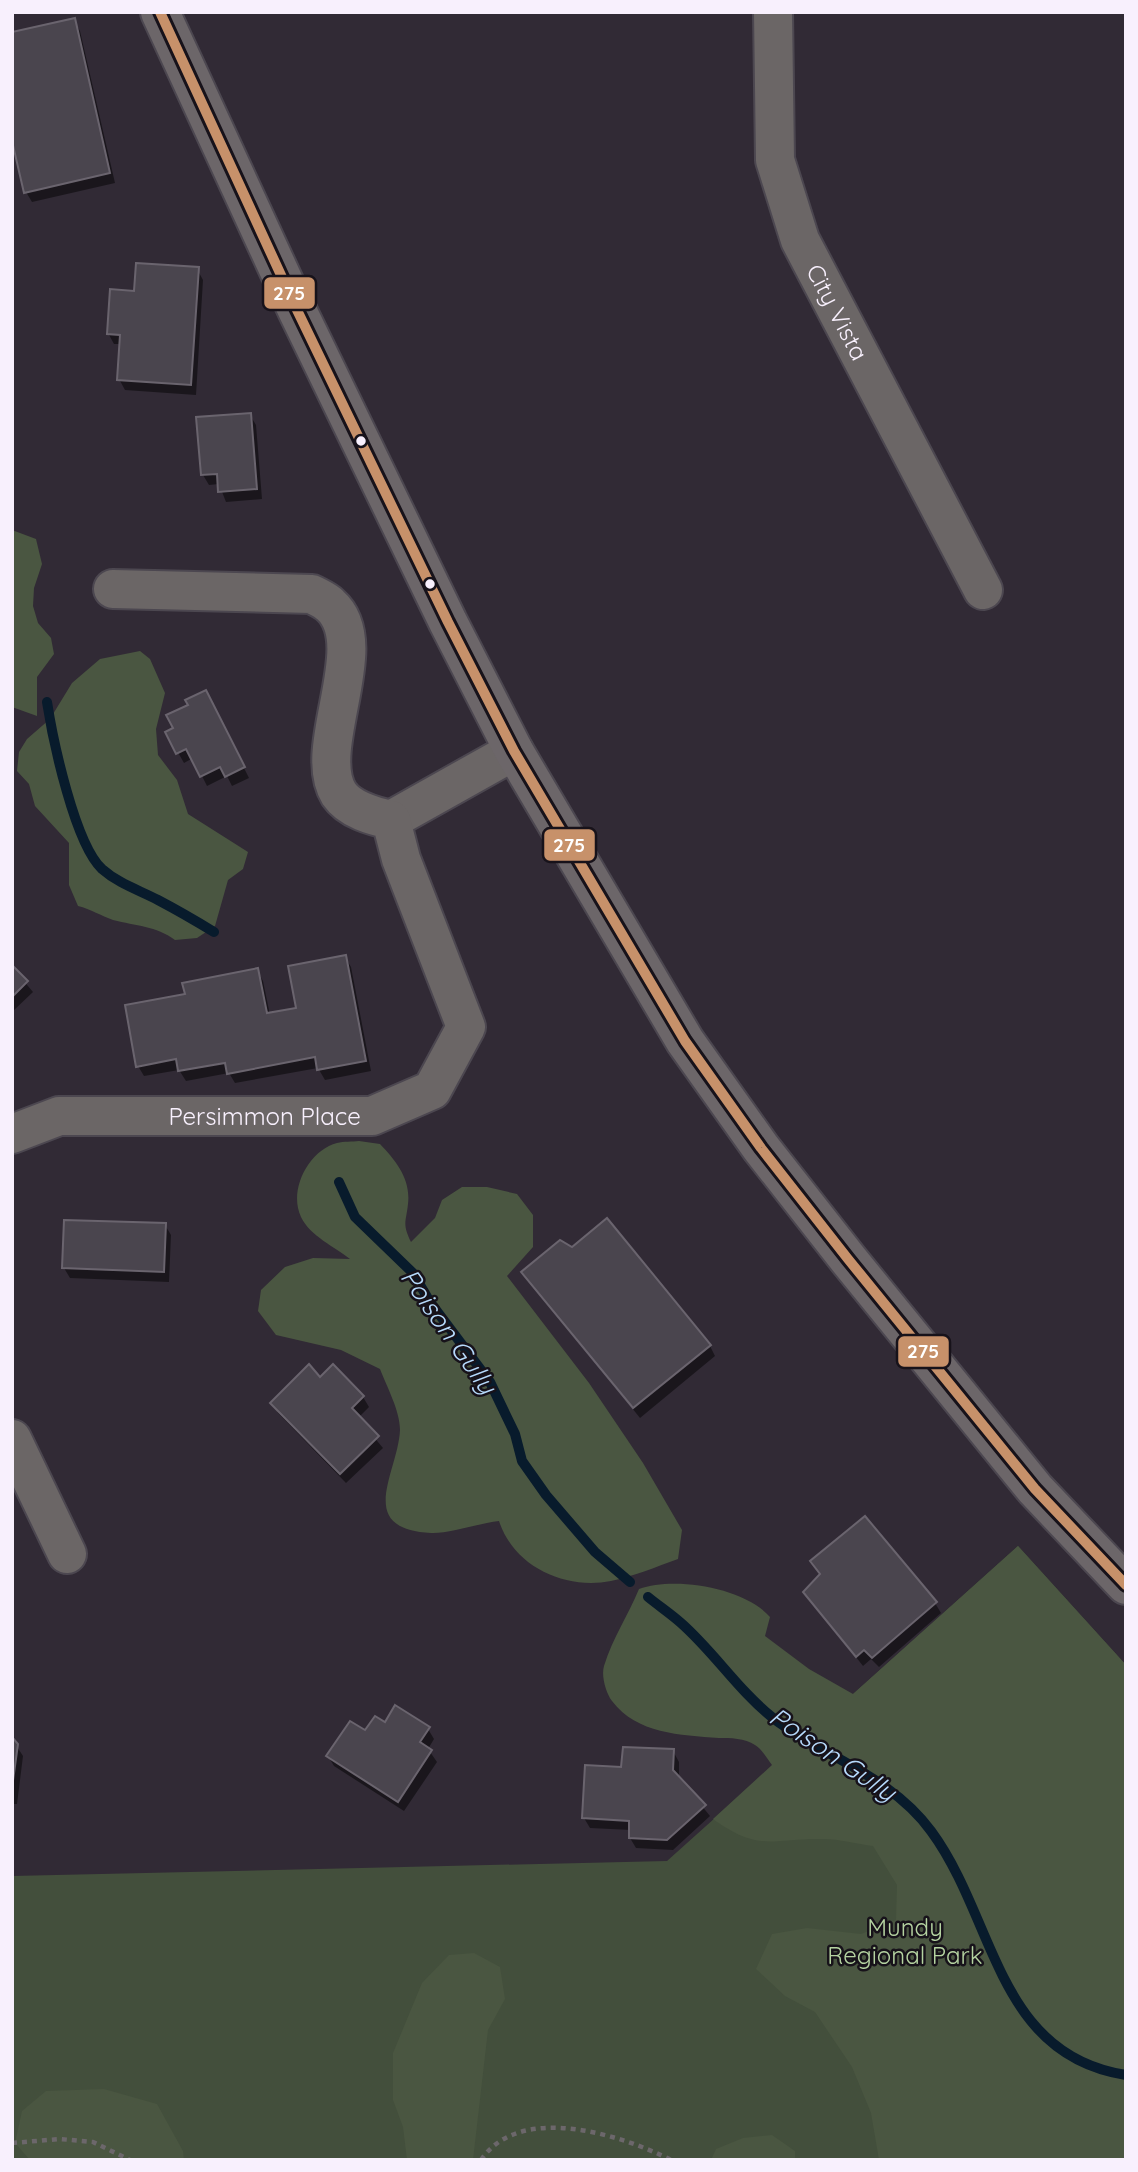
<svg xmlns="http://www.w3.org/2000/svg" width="1138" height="2172" viewBox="0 0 1138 2172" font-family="Quicksand,sans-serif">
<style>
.green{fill:#434f3c}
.forest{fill:#4a5641}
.shadow{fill:#0007}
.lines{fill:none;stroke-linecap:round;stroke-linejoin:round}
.stream{stroke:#081b2c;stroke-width:10}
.building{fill:#4a454e;stroke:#6a646e;stroke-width:2}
.minor-casing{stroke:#4c4750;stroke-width:42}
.major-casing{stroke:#4c4750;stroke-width:42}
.path{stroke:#6c676b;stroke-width:4.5;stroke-dasharray:5 5;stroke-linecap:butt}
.minor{stroke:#6b6666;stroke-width:38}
.major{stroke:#6c6669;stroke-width:38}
.bus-1-casing{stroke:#17121a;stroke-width:16}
.bus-1{stroke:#c7916a;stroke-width:10}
.bus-dot{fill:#f8f0fd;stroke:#17121a;stroke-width:2.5}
.labels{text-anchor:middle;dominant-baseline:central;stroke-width:5;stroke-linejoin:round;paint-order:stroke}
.street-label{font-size:24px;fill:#f8f0fd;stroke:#17121a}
.park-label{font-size:24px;fill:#b5d3a1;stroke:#17121a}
.water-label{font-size:26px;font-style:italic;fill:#b6dafc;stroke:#17121a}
.line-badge{stroke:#17121a;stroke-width:2.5}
.badge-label{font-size:19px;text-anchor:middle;font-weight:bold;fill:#fff}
</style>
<rect width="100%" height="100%" fill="#312a35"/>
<path class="green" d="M1018,1546L1126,1665V2160H12V1876L667,1861Z"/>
<path class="forest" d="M12,530L36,539L42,564L34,588L33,606L38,623L51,638L54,654L37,677V716L12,707Z
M140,651L150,659L165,693L156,729L158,755L177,780L188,814L248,852L243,869L228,880L215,926L197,938L175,940C156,926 136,926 113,920C101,916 91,909 78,906L69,885V843L35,806L29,784L17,771L19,752L27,739L50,719L72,683L100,659Z
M359,1141L380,1144C396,1161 411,1179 408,1204C406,1223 402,1223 411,1242L435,1218L442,1200L462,1187H487L517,1194L533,1215V1247L507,1276L589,1383L643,1463L682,1530L678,1559C656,1567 634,1576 611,1581C565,1590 514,1567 499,1521C480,1523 447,1534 431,1533C354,1529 398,1473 400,1430C400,1411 387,1387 380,1369L341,1350L276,1335L258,1311L261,1290L285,1267L313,1258L350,1259C335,1247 310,1236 301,1217C288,1190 309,1150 337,1143C344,1141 352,1142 359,1141Z
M1018,1546L1126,1665V2160H879L871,2113L852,2067L815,2012L785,1996L756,1969L772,1934L807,1928L861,1934L896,1920L897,1885L873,1846C857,1844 839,1839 823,1839C772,1838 760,1853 713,1819L772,1765C767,1759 762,1749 755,1745C745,1738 730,1738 719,1738C680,1735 637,1734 612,1701C606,1693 601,1676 604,1666C613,1637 628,1616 639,1589C675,1576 745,1588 770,1617L765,1636L809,1669L853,1694Z
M474,1953L500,1967L505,1999L488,2030L473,2160H407L403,2127L393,2100V2053L422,1983L449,1955Z
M104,2089L157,2104L183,2151L184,2160H30L15,2143L22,2111L46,2091Z
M772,2135L795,2151V2160H711L716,2149L743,2138Z"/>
<path class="shadow" d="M74,20L80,31L115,183L32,202L26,192Z
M197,269L203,280L196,395L125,390L119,379L121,344H114L108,333Z
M250,415L256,425L262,499L226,502L219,484L209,485L203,475Z
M211,702L249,778L232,786L227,776L207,786L193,758L184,763L167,733Z
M345,957L351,967L371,1071L325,1080L318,1068L235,1083L229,1073L186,1081L179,1070L144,1076L138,1066L187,996L257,970L263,981L270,1015L298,1010Z
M12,967L33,992L12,1012Z
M165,1225L171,1235L169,1282L70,1278L64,1268Z
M523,1272L710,1346L715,1356L640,1418Z
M320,1379L363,1397L369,1407L358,1418L383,1448L346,1483L278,1413L272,1403Z
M805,1592L935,1603L941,1613L879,1667L871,1659L863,1666Z
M385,1725L428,1729L434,1739L428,1749L437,1762L404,1811L334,1766L328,1756L365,1733Z
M12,1739L23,1756L17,1804H12Z
M673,1751L679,1762V1778L710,1816L673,1850L636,1848L630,1838L631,1830L590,1828L584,1818L623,1769Z"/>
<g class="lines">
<path class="stream" d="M47,702C53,741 75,844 102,869C119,884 139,890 158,900C177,910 196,921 214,932
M339,1182L355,1217L413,1273L430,1302L490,1382L515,1434L522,1461L546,1495L595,1552L630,1582
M648,1597C659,1606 671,1614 681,1623C714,1652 738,1690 773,1718C825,1758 890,1775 931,1831C996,1919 996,2055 1126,2075"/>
</g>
<path class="building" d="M75,18L110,173L24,193L12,141V32Z
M136,263L199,267L191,385L117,380L120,335L107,334L110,289L134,291Z
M251,413L257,489L218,492L217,474L201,475L196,417Z
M206,690L245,767L225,777L220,767L200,777L186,749L176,754L165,732L173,728L166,715L188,705L185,700Z
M346,955L366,1061L317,1070L315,1057L227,1074L225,1063L178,1071L176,1059L136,1067L125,1005L185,994L182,983L258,968L267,1013L296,1008L288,966Z
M12,965L28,981L12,997Z
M607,1218L711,1345L633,1408L521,1272L560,1240L572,1247Z
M64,1220L166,1223L164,1272L62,1268Z
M309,1364L320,1377L333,1364L364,1396L352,1408L379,1436L340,1474L270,1403Z
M865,1516L937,1602L872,1658L864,1650L856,1657L803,1592L820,1574L810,1561Z
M395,1705L430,1727L420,1742L432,1750L398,1802L326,1756L350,1721L365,1730L375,1716L385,1722Z
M12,1737L18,1744L12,1788Z
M623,1747L674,1749L673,1770L706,1805L667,1840L629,1838V1821L582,1818L585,1765L621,1767Z"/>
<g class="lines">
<defs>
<g id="minor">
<path id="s1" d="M773,12L775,160L800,240L983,590"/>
<path d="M391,820L514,751"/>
<path id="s2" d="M12,1134L59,1116H372L432,1090L466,1027L401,859L391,820C373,816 350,810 339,794C310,748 375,644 330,605C325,600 317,597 312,594L113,589"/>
<path d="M12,1439L67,1554"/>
</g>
<path id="major" d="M160,12L297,310L448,622L514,751L685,1041L761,1148L848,1259L1035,1489L1126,1585"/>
</defs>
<use href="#minor" class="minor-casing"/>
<use href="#major" class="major-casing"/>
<path class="path" d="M12,2143L60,2139L93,2142L130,2160
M481,2160C520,2102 622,2135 671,2160"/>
<use href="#minor" class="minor"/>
<use href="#major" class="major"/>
<defs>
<path id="bus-1" d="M160,12L297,310L448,622L514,751L685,1041L761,1148L848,1259L1035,1489L1126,1585"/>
</defs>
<use href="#bus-1" class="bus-1-casing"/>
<use href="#bus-1" class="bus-1"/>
</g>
<g class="bus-dot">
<circle cx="361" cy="441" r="6"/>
<circle cx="430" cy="584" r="6"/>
</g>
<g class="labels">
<g class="street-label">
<text stroke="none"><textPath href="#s1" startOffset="313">City Vista</textPath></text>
<text stroke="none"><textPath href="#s2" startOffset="256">Persimmon Place</textPath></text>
</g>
<g class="park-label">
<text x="905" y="1927">Mundy<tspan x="905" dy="28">Regional Park</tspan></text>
</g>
<g class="water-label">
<text transform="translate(449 1331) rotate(55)">Poison Gully</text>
<text transform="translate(833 1754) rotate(34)">Poison Gully</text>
</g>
</g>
<g class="line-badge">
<rect x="263" y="276" width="53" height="34" rx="7" fill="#c7916a"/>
<rect x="543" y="828" width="53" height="34" rx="7" fill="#c7916a"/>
<rect x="897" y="1335" width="53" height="33" rx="7" fill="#c7916a"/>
</g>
<g class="badge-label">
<text x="289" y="300">275</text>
<text x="569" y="852">275</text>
<text x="923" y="1358">275</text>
</g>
<rect width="1138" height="2172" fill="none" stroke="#f8f0fd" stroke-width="28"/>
</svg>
